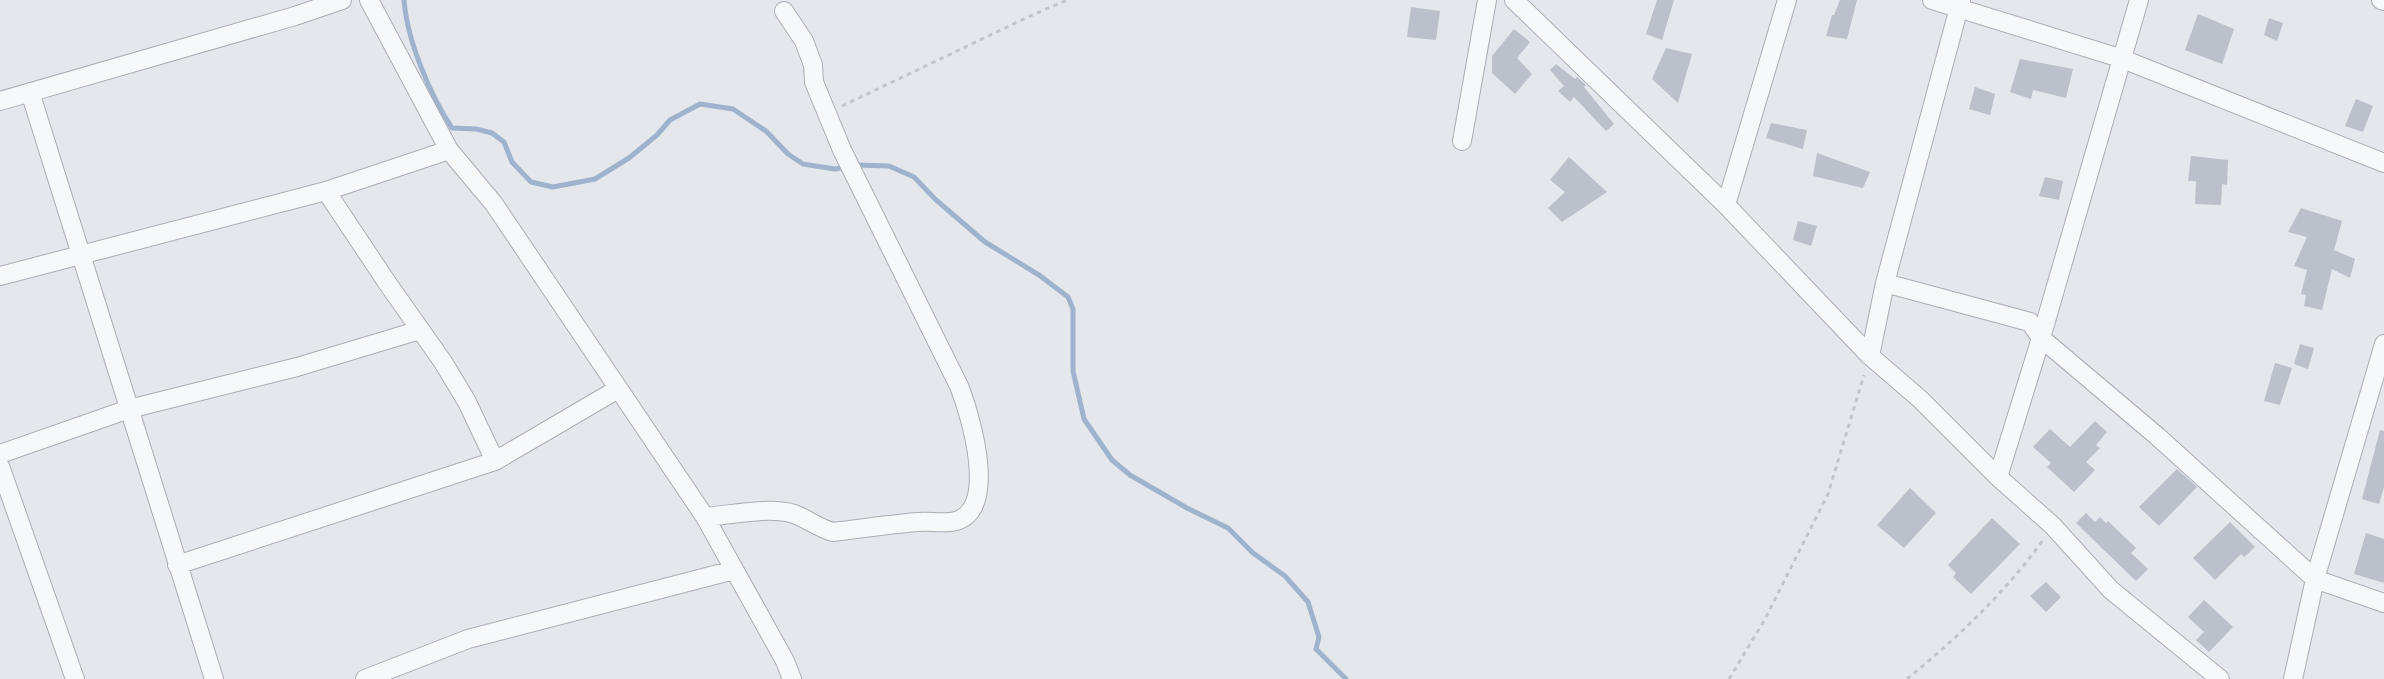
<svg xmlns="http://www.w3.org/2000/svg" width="2384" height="679" viewBox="0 0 2384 679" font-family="'Archivo Narrow',sans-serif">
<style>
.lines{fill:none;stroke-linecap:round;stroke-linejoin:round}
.stream{stroke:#9fb4cc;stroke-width:5}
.building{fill:#bbc0ca}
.minor-casing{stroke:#a9aeb7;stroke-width:20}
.path{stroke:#c2c5cb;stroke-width:3;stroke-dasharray:4.5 4.5;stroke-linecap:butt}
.minor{stroke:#f7f8fa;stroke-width:18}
</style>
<rect width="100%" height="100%" fill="#e4e7ec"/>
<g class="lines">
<path class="stream" d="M404,0C407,40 430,95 452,128L476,129L492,133L504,142L512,162L531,182L553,187L595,179L629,158L657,135L670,120L700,104L733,109L766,131L788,154L803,164L835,169L856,165L889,166L914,177L935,199L985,242L1039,275L1068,297L1073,309V371L1084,419L1112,460L1130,475L1187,508L1228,528L1253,553L1285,576L1308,602L1319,637L1316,649L1346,679"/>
</g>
<path class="building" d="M1657,0H1674L1662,40L1646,34Z
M1840,0H1857L1847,39L1826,36L1832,15H1834Z
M1411,7L1440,11L1436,40L1407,37Z
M2198,14L2234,29L2222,64L2185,50Z
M2269,18L2283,23L2277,41L2264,35Z
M1514,29L1530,42L1517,58L1532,74L1515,94L1492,73V56Z
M1666,48L1692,54L1678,103L1652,79Z
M2020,59L2073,69L2066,98L2033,90L2031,99L2010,92Z
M1556,64L1575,79L1577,77L1586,85L1584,87L1614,124L1606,131L1574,97L1570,102L1558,91L1564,86L1550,70Z
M1975,87L1995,94L1990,115L1969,109Z
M2356,99L2373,106L2363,132L2345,126Z
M1771,123L1807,130L1803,149L1766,138Z
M1817,153L1870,172L1863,188L1813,176Z
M2191,156L2228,160L2227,185L2222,184L2221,205L2195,204L2196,181H2188Z
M1569,157L1607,192L1562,222L1548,208L1565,192L1550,180Z
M2045,177L2063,181L2059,200L2039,196Z
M2301,208L2342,221L2334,250L2355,259L2350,278L2332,269L2322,310L2304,306L2306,295L2301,294L2307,270L2294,266L2307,237L2288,232Z
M1798,221L1817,226L1811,246L1793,240Z
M2300,344L2314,348L2308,369L2294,364Z
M2275,363L2292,368L2280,405L2264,401Z
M2095,421L2107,432L2096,445L2100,448L2086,462L2095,470L2074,492L2047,467L2051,463L2033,447L2050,429L2070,447Z
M2380,430L2384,431V487L2379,504L2362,499Z
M2177,469L2197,487L2159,526L2139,507Z
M1910,488L1936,513L1904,548L1877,525Z
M2086,513L2095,522L2100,517L2106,523L2108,521L2136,548L2131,553L2148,569L2136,581L2076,523Z
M1992,518L2020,544L1971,594L1953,577L1956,573L1948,565Z
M2230,522L2255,547L2244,557L2241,554L2215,580L2193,558Z
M2366,533L2384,539V583L2354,574Z
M2046,582L2061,597L2046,612L2030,596Z
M2204,600L2233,627L2209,652L2196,640L2204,632L2188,617Z"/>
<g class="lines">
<defs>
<path id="minor" d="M369,0L449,150L494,204L705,517L785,661L792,679
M1514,0L1726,205L1870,356L1920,399L1998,477L2053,526L2111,590L2220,679
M1932,0L2120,58L2384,163
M2381,0L2384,1
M30,92L214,679
M0,101L295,16L342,0
M1462,141L1487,0
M326,191L388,284L443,362L467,402L495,461
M1726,205L1787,0
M0,276L326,191L449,150
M1885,283L2030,322L2041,338L2157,436L2315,579L2293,679
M2384,344L2315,579L2384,603
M1870,356L1885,283L1961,0
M0,454L129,409L297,367L420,330
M0,466L75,679
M1998,477L2041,338L2139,0
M705,517C730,515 771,506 794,514C808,519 818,528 833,532C861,529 890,524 919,522C931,521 945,524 956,521C999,508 970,414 959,386L842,150L814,82L813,65L804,41L784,11
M177,565L495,461L618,389
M365,679L468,639L734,570"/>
</defs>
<use href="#minor" class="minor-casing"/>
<path class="path" d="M842,106L1028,17L1067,0
M1729,679L1764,621L1828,494L1864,375
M1907,679C1957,638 2005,593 2043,540"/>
<use href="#minor" class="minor"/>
</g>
</svg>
